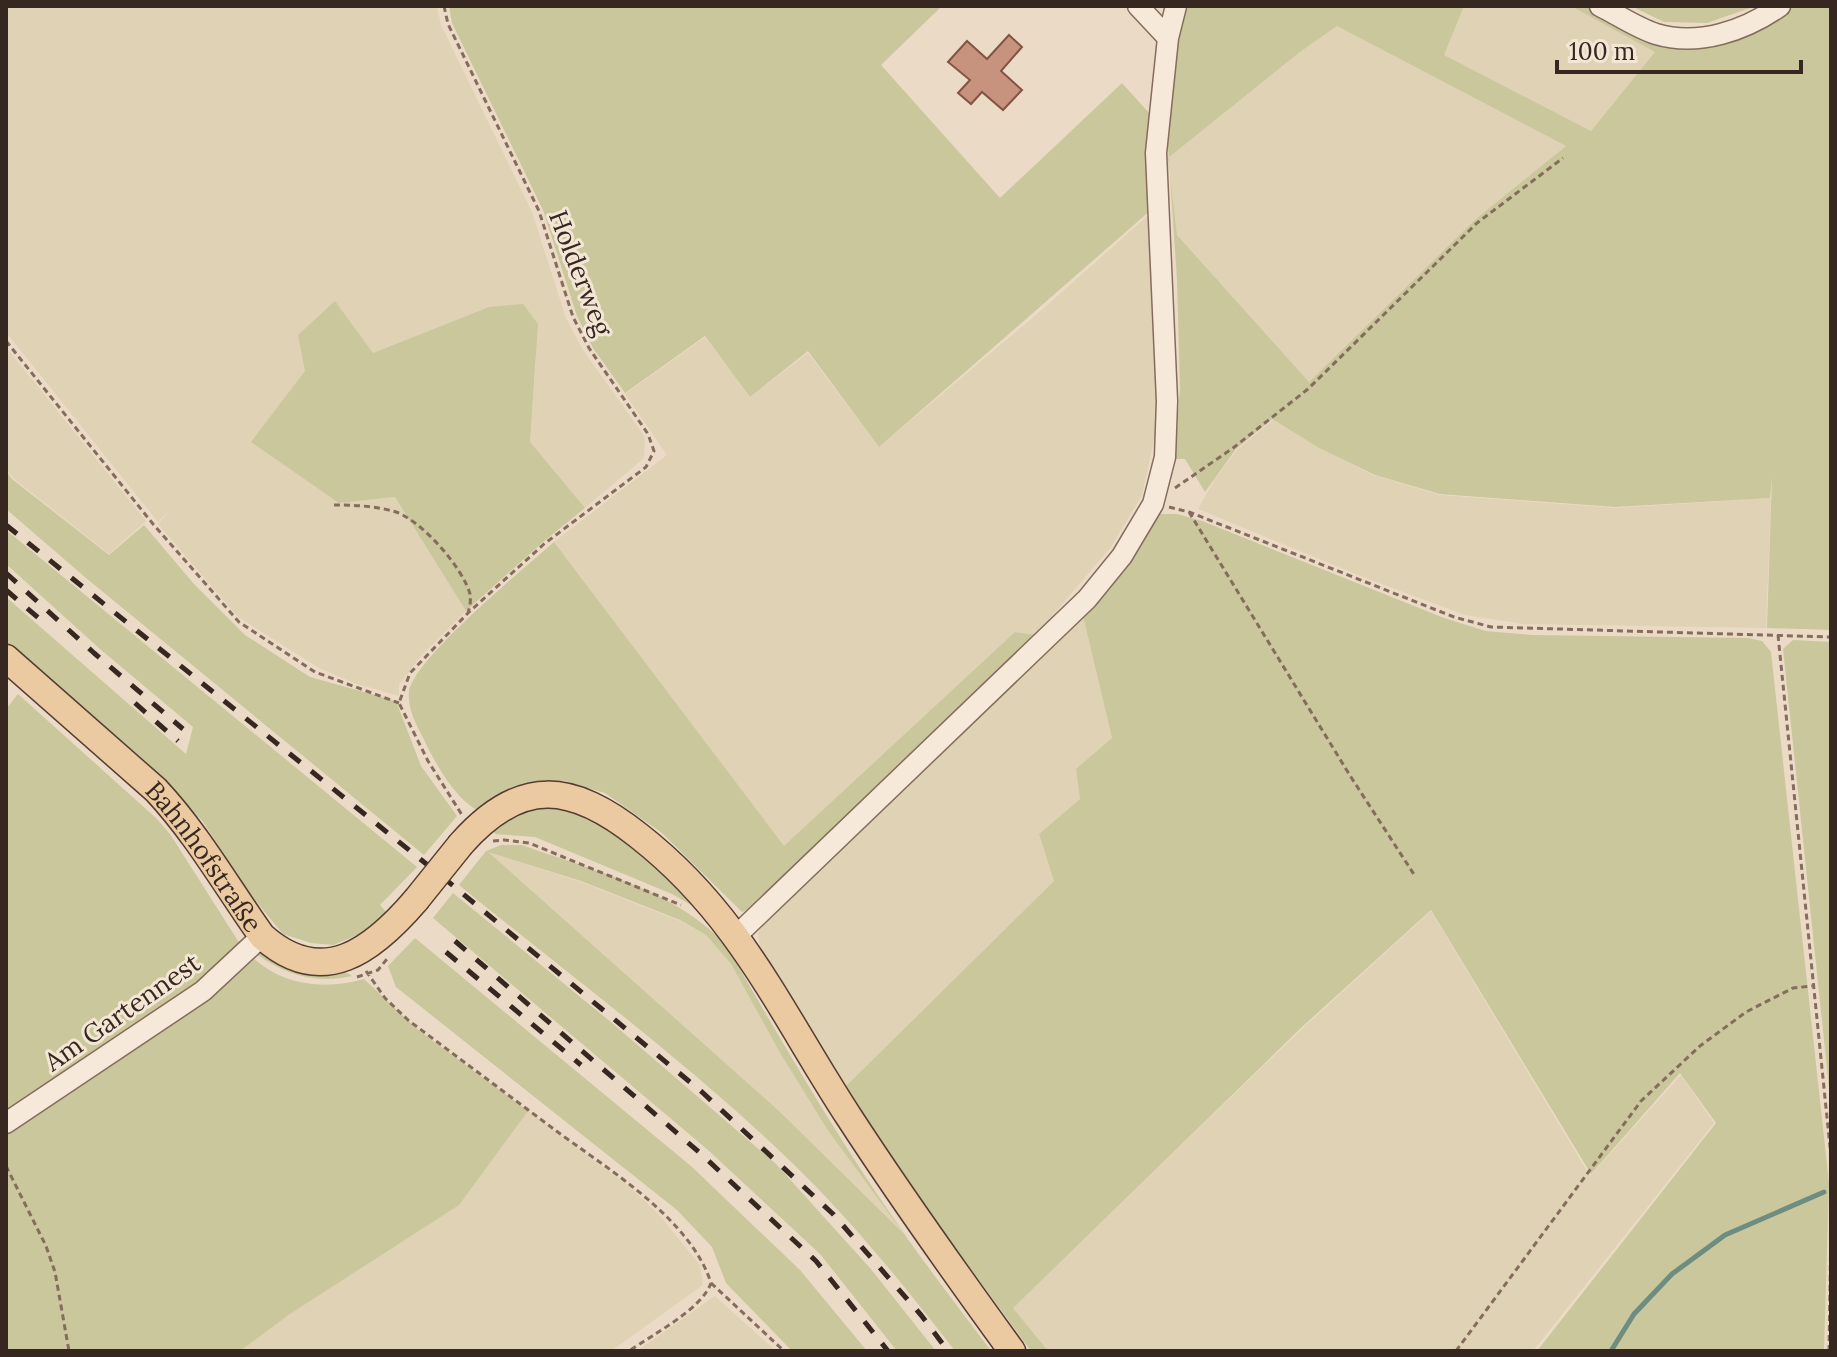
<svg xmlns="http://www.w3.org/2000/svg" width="1837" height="1357" viewBox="0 0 1837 1357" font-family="Lora,serif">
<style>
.farmland{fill:#e0d2b4}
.green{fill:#c9c79b;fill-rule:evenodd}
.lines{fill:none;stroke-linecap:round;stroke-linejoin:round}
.stream{stroke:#6e8d81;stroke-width:5}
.building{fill:#c7927e;stroke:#835444;stroke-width:2}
.minor-casing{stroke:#856c5d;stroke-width:23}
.major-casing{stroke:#533c31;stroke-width:29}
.path{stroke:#856c5d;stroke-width:3;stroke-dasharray:6 4;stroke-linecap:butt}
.minor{stroke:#f6e9d9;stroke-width:20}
.major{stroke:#ebc9a1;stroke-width:26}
.rail{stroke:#362720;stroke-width:5;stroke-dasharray:14 14;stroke-linecap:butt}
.major-bridge-casing{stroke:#533c31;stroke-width:29;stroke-linecap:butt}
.major-bridge{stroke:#ebc9a1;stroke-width:26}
.labels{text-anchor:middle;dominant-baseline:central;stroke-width:6;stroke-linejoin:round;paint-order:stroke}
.street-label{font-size:26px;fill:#362720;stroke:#f3e6d5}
</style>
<rect width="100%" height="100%" fill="#ebdbc6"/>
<path class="farmland" d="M6,6H437L441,25L532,212L566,318L583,350L645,437L644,458L585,508L530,443L536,358L489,307L373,353L335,302L298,335L339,503L395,497L466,611L420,657L399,685V696L354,683L319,668L238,617L158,524L174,506L158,522L6,332Z
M1464,6H1571L1656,51L1591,131L1443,55Z
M1337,26L1566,146L1477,218L1309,382L1177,235L1168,158L1300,52Z
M1152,212L1157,403L1155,435L1142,495L1111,547L1036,635L1015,632L784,847L554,542L667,455L625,394L705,337L750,397L808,353L879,447L1037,314Z
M6,347L146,521L109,554L13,478L6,469Z
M1273,420L1319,448L1373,475L1440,495L1616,508L1771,498L1766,628L1524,624L1465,615L1368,579L1198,509L1215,479L1237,450Z
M1083,616L1112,739L1076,769L1080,799L1039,834L1054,881L845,1087L760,948L758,933L767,918Z
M486,851L581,882L680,921L706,935L731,964L779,1051L908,1239L777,1109Z
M1431,911L1590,1176L1681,1075L1714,1123L1533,1351H1048L1012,1308L1302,1029Z
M528,1111L631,1188L661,1217L700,1265L703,1285L611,1351H240L290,1314L458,1205Z
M715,1296L776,1351H637Z"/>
<path class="green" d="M449,6H942L881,65L1000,198L1122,83L1149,113L1151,210L879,447L808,351L750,397L705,336L625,393L593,348L577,316L543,210L452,23Z
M1185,6H1464L1444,55L1591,131L1655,52L1571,6H1585L1663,45L1759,28L1795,6H1831V630L1767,628L1772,477L1770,498L1615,507L1440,494L1375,475L1319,448L1272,419L1236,449L1205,492L1185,459H1175L1180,388L1177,280L1166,117L1175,51ZM1337,26L1566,146L1477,218L1309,382L1177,235L1168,158L1300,52Z
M1631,6H1756L1707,23L1664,22Z
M335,301L373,353L489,307L523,304L538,324L530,442L585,508L543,542L466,611L395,497L339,503L251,442L305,371L298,335Z
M6,471L12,479L109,555L144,525L194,584L245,635L310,677L396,701L421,766L457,816L424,855L86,578L6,509Z
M1158,514H1177L1202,521L1444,618L1486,631L1532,635L1748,638L1762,641L1771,652L1829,1183L1824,1351H1537L1716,1123L1680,1073L1591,1174L1431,910L1302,1027L1013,1308L1048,1351H1031L902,1175L845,1087L1054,881L1039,834L1080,799L1076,769L1112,738L1083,616L1141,547Z
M6,530L417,867L380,905L387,913L383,919L362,933L333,945L311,943L283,934L254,899L201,819L6,648V597L186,754L193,727L100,649L6,564Z
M554,542L784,846L1015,632L1036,635L754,907L742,912L662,833L605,793L564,781L529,785L509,789L479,811C458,801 440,771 429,750C421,732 407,713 409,692C413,659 525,568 554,542Z
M1793,640L1831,642V1107L1783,649Z
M18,694L156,818L170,834L240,944L199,986L6,1116V709Z
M559,804L621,830L698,909L672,894L535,837L495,834L491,825L510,814Z
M501,845H522C591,870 674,889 726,945C783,1044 841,1144 907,1238C934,1276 963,1313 991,1351H955C903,1284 849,1217 787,1158C685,1060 569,975 459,885L486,851ZM488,852L581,881L680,920L706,935L731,964L779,1051L827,1129L904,1234L777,1109Z
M453,893L612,1023L776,1164L870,1268L936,1351H897L820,1254L708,1150L433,918Z
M415,938L691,1166L800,1270L867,1351H792L726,1283L712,1247L677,1210L396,987L388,966Z
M265,952L345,972L352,976C315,984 285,975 255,953Z
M252,957C283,986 325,990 364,979L417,1029L528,1111L459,1205L290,1314L240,1351H6V1131Z"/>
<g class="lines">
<path class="stream" d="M1611,1351L1634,1314L1672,1274L1725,1235L1824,1192"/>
</g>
<path class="building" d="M1009,35L1022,47L1001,71L1022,90L1003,110L982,92L971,104L958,93L970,80L948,62L967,41L987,59Z"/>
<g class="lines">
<defs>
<path id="minor" d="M1138,6L1168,38
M1600,6C1618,15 1637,28 1656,34C1699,47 1746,30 1780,6
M736,936L1087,599L1122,556L1153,504L1165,457L1167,401L1156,153L1168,38L1176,6
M6,1123L203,991L262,936"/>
<g id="major">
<path id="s1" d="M6,658L156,790C198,835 227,887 262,936C323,991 374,949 416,900"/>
<path d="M461,844C521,776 572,783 639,836C740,915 781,1013 849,1117C901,1197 956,1274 1012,1351"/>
</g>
</defs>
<use href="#minor" class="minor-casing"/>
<use href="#major" class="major-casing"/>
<path class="path" d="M444,6L448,24L539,211L573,317L589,348L648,434L654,451L646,467L544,544L468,613L410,673L399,703L428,761L462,815
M6,341L153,524L239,622L315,672L399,703
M1175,488L1233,448L1308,389L1477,223L1563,158
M334,505C354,505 377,506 396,512C422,521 463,568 470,594C471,600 470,607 468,613
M1169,507L1189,512L1454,617L1491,627L1831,637
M1189,512L1349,774L1415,876
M1778,635L1831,1157
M493,841L504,840L529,843L681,905
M366,971L385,998L408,1020C456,1056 503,1091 551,1127C604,1167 690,1217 711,1283C702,1309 652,1335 629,1351
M357,977L378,970L387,959
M6,1166L46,1246L55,1272L69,1351
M711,1283L784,1351
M1456,1351L1641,1101L1700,1046L1746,1012L1793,988L1812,986
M1829,1351L1831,1220"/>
<use href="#minor" class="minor"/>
<use href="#major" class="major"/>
<path class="rail" d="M6,525L445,879L702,1092L833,1214L921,1315L948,1351
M6,573L94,653L183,729
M6,590L42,621
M135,703L178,741
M455,941L700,1153L816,1261L888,1351
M446,952L581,1065"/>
<defs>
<path id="major-bridge" d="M416,900L461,844"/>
</defs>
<use href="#major-bridge" class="major-bridge-casing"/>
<use href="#major-bridge" class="major-bridge"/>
</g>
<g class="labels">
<g class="street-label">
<text transform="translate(581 273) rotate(69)">Holderweg</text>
<text stroke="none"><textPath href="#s1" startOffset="282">Bahnhofstraße</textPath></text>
<text transform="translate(122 1012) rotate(-35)">Am Gartennest</text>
</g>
</g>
<rect width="1837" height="1357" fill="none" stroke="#362720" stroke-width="16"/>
<path d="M1557 60v12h244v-12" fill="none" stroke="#362720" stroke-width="4"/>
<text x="1569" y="60" font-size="24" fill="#362720" stroke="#f3e6d5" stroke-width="6" paint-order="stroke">100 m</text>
</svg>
